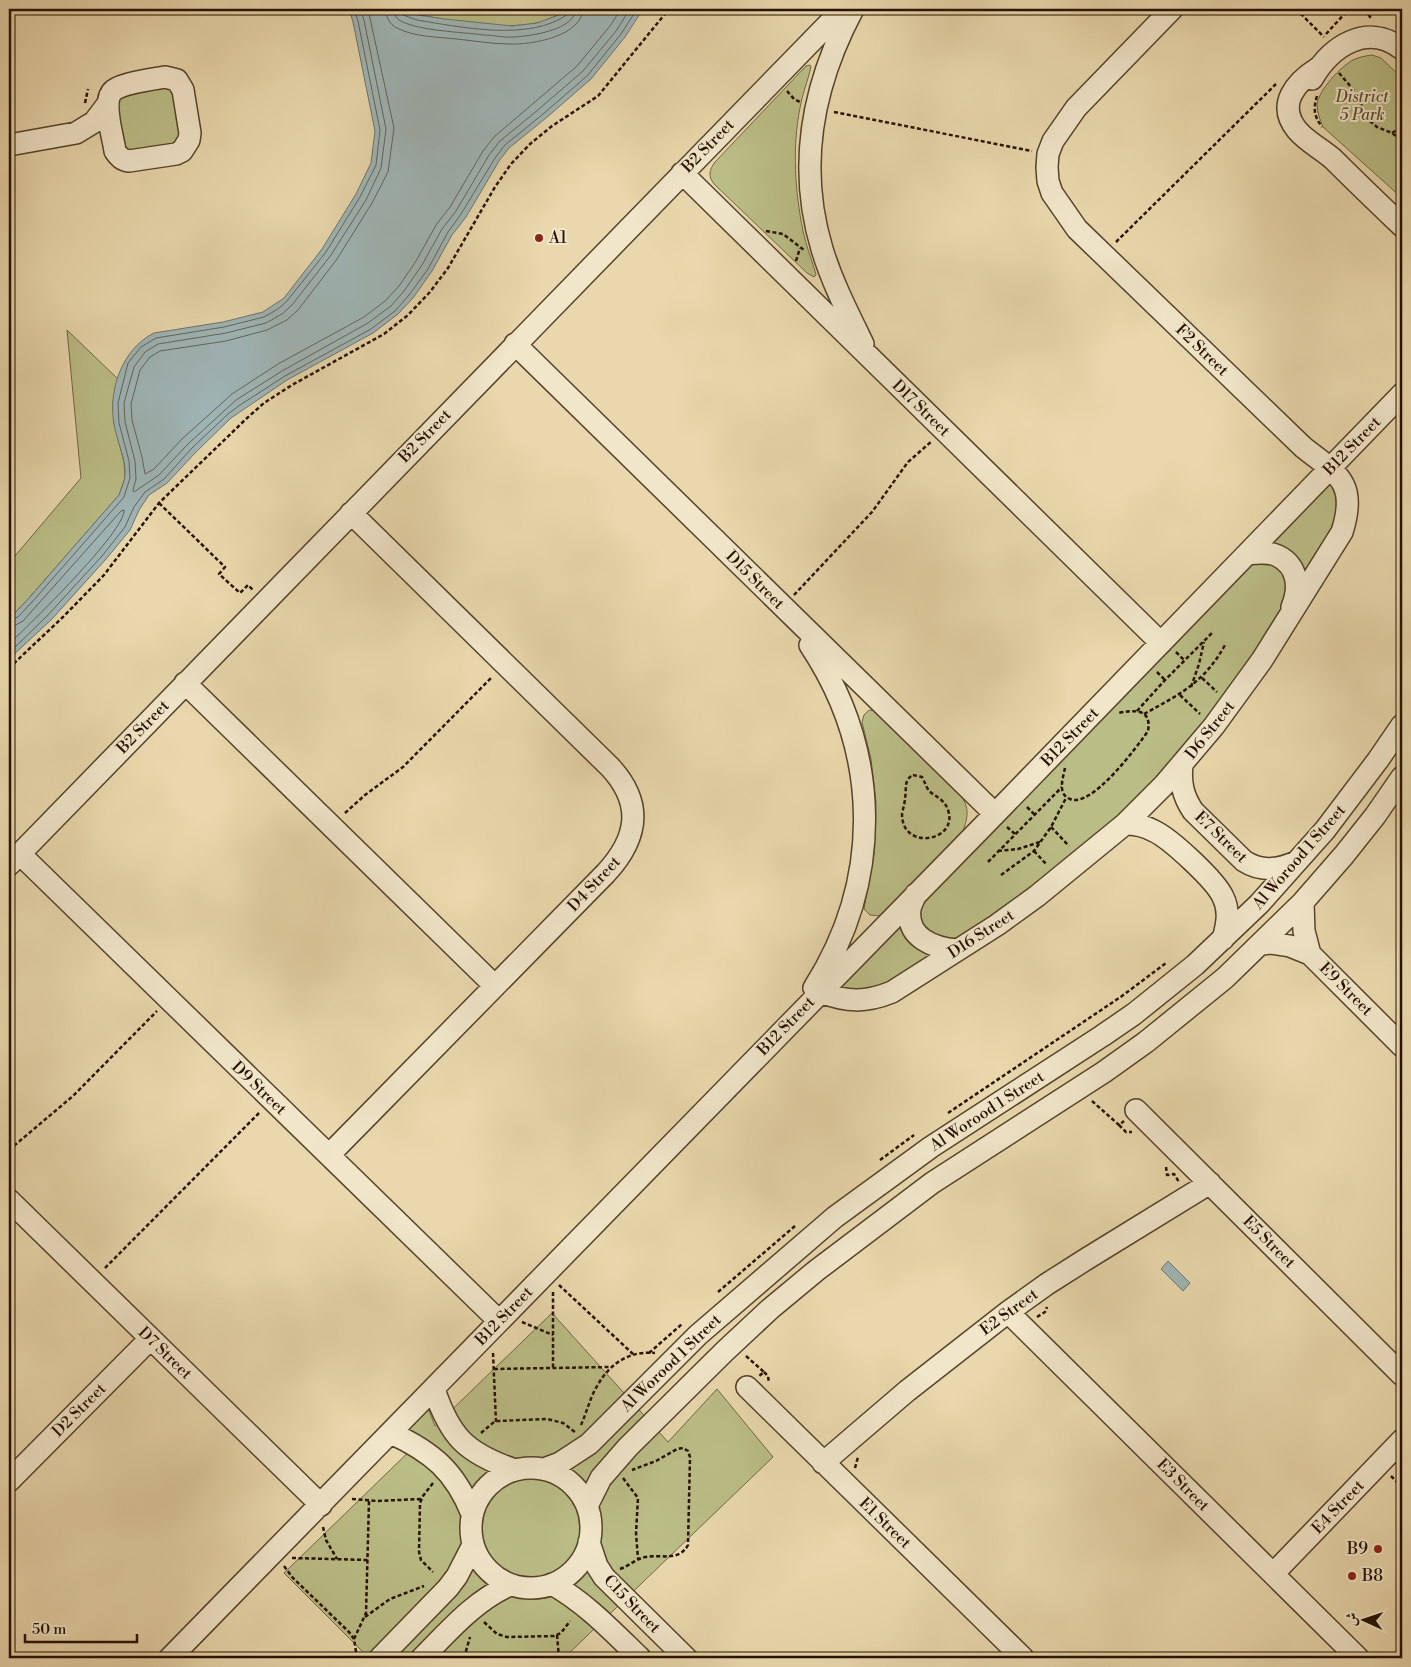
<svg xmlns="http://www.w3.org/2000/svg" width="1411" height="1667" viewBox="0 0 1411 1667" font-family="'Libre Bodoni',Amiri,serif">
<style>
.green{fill:#bbbd86;stroke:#706743}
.water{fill:#9fb6b7;stroke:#6e746e}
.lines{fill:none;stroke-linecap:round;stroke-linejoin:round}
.shore{stroke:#62645c;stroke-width:1}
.minor-casing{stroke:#56432b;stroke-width:24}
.path{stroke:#251100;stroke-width:2.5;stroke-dasharray:4 2.5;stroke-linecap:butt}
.minor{stroke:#f1e6ca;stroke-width:21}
.poi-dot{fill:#8f2418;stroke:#f1e6ca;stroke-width:2}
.labels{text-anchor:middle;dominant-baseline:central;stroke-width:4;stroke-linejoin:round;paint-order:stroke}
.park-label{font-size:16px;font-style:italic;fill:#5a4d2f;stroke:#f1e6ca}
.street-label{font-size:16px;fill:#251100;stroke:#f1e6ca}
.poi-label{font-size:16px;fill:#251100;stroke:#f1e6ca;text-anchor:start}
</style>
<rect width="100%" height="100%" fill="#e9d8ad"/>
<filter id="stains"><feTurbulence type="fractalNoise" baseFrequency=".004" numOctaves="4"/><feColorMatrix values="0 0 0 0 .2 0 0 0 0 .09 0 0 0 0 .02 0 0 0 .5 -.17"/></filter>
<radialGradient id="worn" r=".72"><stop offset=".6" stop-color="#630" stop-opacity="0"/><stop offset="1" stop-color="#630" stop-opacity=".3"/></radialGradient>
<path class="green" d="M398,9H507L520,10L522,9H568C558,15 547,21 536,23C502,31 431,19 398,9Z
M1372,55L1381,58L1402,78V198L1323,127C1320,120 1317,112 1317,104C1319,90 1340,67 1353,60C1359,57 1365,56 1372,55Z
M810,65L811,67C808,81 802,94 800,108C792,148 795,191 803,231C806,245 811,258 815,271L816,275L814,277L807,273L714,184C708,176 709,170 715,162L806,66Z
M164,84L176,88L181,147L124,151L116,97Z
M67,330L118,379L113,402L114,423L124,462L125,478L119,495L29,598L15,613L9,616V563L81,478Z
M1331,481L1340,494L1341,516L1304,586L1270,547Z
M1272,561L1286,570L1291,584L1283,607L1232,685L1193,736L1150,787L1059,868L953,942H942L919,922L921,902L1253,563Z
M869,710L877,711L959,792C969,807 969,814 963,831L891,909L880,916L870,915L864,909L874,854L876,802L871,759L862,722L864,715Z
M903,919L943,956L872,994H851L841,986Z
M552,1313L668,1442L717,1389L773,1457L564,1658H369L284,1573L423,1438L406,1431L428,1408L435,1426Z"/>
<path class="water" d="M349,9H398L418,15L445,19L512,26L537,23L559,15L568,9H643L625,37L591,79L546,118L509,148L499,161L466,217L452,235L432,271L413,298L398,314L373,333L287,380L231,418L196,452L167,483L149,495L139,510L130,530L106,559L52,619L9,659V616L15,613L29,598L119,495C121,489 124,483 125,476C126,458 117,442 114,424C108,390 122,349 154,333L223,322L263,312L284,298L322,249L356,194L371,163L375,131L353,22Z
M1168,1261L1190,1283L1183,1291L1161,1269Z"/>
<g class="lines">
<path class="shore" d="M360,9L364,20L386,129L381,168L366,200L331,255L292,305L282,314L266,323L226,333L158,344L145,352L134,367L124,403L125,422L135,461L136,479L133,490L134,492L159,475L188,444L236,400L282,371L368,323L391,306L404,291L422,265L442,229L456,211L489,155L500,141L539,109L583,71L616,31L630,9
M368,9L394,128L388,172L372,203L337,259L298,310L287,320L267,330L226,341L160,351L150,357L140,370L131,404L132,420L142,457L145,474L154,469L182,439L232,394L278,364L364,317L385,301L399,286L416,261L436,225L450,207L483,151L494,137L577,66L610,26L621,9
M386,9C386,17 389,24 397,28C414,37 438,37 457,39C475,41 493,44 510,44C532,45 582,36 583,9
M394,9C394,14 396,19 401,21C420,31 461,32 484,35C494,35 504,38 514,37C531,36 575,30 576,9
M400,9L403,15L417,20C460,27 530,42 568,14L569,9
M9,620L18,617L33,601L124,497L130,478L129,461L119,423L118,403L128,363L141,347L156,338L224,327L264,317L278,309L287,301L326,252L360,197L376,165L380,130L358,21L354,9
M9,626H14L23,621L121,511L124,510C126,531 28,626 9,644
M9,653L48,615L102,556L125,527L134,507L145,492L164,479L192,448L228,414L240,405L285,376L371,329L395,311L409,295L428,269L448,232L461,214L495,158L505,145L543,114L587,76L621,34L637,9"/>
<defs>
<path id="minor" d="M853,9C813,84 797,166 822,249C832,282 848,313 863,344
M1318,68C1296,82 1276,104 1297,130C1307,142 1322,149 1333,159C1356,182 1379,204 1402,226
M165,77L177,80L183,90L190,133L189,140L182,151L176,154L129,161C122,160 119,157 115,151C113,136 101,100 114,90C123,83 153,79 165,77Z
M1312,79C1331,46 1367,22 1402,49
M9,145L76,133L94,122L107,105
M682,173L1161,643
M515,344L995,814
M1247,554C1257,553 1268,551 1278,556C1298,566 1300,588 1292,607
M810,645C881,752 883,879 814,988
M185,683L495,986
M1182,765C1180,783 1183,796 1193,811L1244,861C1261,872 1278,870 1296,862
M1125,824C1135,824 1145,826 1154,831C1171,839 1216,881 1223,897C1230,911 1227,925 1223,939
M20,854L499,1321
M9,865L843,9
M916,894C914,899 911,904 910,909C906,938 934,948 957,950
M1303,902L1304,931L1310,954
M1262,944L1271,943L1290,946L1310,954L1402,1046
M820,992C847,1002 865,1003 892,992L997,925L1037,896L1125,824L1164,785L1214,726L1262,660L1342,532C1358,482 1337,474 1303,447L1077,229L1052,193L1048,181L1047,167L1048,154L1053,141L1076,108L1172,9
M1136,1110L1402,1375
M329,1155L606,873C638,838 644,804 610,767L351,513
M9,1200L321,1505
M1008,1312L1358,1658
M747,1387L1023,1658
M434,1389C450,1437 466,1453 515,1470
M391,1433C432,1452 455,1471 472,1514
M823,1463L907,1391L1008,1312L1047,1284L1088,1258L1210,1183
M471 1528a60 60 0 1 1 120 0a60 60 0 1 1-120 0Z
M544,1469L560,1463L589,1444L698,1335L835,1217L931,1147L1102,1036L1134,1014L1195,965L1259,904L1325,830L1378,760L1402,725
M9,1481L150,1339
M587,1506L601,1478L628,1447L725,1351L770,1309L817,1270L932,1183L1104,1072L1146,1042L1225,978L1303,902L1344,855L1375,816L1402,777
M589,1542L597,1566L604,1577L686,1658
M1273,1574L1402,1440
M552,1584C586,1603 612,1631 640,1658
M170,1658L995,814L1402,394
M380,1658L448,1588L457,1576L473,1545
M422,1658C449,1631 474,1601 510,1585"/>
</defs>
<use href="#minor" class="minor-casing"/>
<path class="path" d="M1296,9L1324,37
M1365,9L1372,20
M1326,34L1349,9
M1339,73L1358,95L1365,117L1377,127L1392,133L1402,141
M787,91L794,99L800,102
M1317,96C1313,109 1314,116 1322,127
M85,103L88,89
M834,112L1032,151
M1392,133L1402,127
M766,231L783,234L804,250
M1116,242L1276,84
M796,261L800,248
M159,503L225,567L219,574L240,593L248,585L253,590
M794,595L872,512L908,462L932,441
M1176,652L1184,660
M9,668L63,617L104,575L159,503L246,419L264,403L292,385L384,334L408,315L430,292L448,268L495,187L511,164L530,144L552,126L598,96L669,9
M1157,672L1165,680
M1202,678L1217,692
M1191,687L1199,664L1204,642
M1180,695L1200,714
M1137,711L1165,680L1212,633
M1144,714C1180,694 1204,683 1225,645
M1065,768C1063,778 1057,794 1070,799C1091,809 1137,747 1148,731C1152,708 1134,710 1118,713
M913,775L922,777C925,782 926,787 929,791C936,797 945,800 948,810C959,841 902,852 902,814C903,808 905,803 905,798C907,789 903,780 913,775Z
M1027,807L1035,815
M345,813L365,795L403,767L492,677
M1007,827L1015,834
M1051,827L1069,846
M998,851L1018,849L1040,842
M1034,851L1047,865
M988,862L1062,787
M1001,875L1034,851L1051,827L1066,798
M1092,1101L1119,1125L1124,1121
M948,1113L1122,996L1166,963
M1119,1125L1126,1132H1132
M9,1150L73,1096L157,1011
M880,1160L914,1135
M1166,1167L1167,1175L1174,1174L1179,1182
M105,1268L260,1112
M559,1285L633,1354
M553,1292V1368
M718,1292L795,1226
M1037,1317L1045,1312L1047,1307
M522,1322L553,1335
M493,1353L496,1422
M649,1353L682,1324
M746,1356L764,1372L759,1376
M494,1369L610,1367
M764,1372L768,1376L769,1383
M581,1425C585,1416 588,1406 592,1396C604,1369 624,1350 655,1353
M481,1433L494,1422L498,1421L547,1419L563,1423L575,1432
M855,1468L858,1457
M1391,1476L1402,1487
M623,1478L638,1498L636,1533L638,1559
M433,1483L423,1496L420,1503L419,1552L421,1560L433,1572
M352,1499L377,1501L421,1499
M323,1527L326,1540L337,1559
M292,1558L368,1560
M284,1566L293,1578L349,1632L354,1639L357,1658
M620,1569C629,1566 636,1559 645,1557C661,1554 679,1562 688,1545L690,1457L688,1451L683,1448L677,1449L656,1461L632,1470
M365,1617L390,1599L424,1586
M484,1622L497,1634L507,1637L554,1636L561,1633L570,1621
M557,1635L559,1658
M354,1639L366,1613L369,1501
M464,1658L470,1637"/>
<use href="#minor" class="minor"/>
</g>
<g class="poi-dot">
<circle cx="539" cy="238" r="5"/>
<circle cx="1378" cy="1549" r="5"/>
<circle cx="1352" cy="1576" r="5"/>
</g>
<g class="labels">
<g class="park-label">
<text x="1362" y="97">District<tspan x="1362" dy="18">5 Park</tspan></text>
</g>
<g class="street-label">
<text transform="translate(708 146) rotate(-46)">B2 Street</text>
<text transform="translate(1202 350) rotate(44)">F2 Street</text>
<text transform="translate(921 408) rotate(44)">D17 Street</text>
<text transform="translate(425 436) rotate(-46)">B2 Street</text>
<text transform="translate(1352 446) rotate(-46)">B12 Street</text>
<text transform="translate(755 580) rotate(45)">D15 Street</text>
<text transform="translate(143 727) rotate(-46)">B2 Street</text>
<text transform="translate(1210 730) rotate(-52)">D6 Street</text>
<text transform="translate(1070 737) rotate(-46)">B12 Street</text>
<text transform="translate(1221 837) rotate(44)">E7 Street</text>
<text transform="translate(1299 857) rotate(-49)">Al Worood 1 Street</text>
<text transform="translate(594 884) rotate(-47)">D4 Street</text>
<text transform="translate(981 934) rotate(-33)">D16 Street</text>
<text transform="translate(1346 989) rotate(45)">E9 Street</text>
<text transform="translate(786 1026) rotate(-46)">B12 Street</text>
<text transform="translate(259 1088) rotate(44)">D9 Street</text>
<text transform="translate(987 1111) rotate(-33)">Al Worood 1 Street</text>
<text transform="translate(1269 1242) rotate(45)">E5 Street</text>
<text transform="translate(1009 1312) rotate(-36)">E2 Street</text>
<text transform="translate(504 1316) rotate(-46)">B12 Street</text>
<text transform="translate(165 1353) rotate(44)">D7 Street</text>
<text transform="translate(671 1363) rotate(-44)">Al Worood 1 Street</text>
<text transform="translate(79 1410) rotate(-45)">D2 Street</text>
<text transform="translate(1183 1485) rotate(45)">E3 Street</text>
<text transform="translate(1338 1507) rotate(-46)">E4 Street</text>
<text transform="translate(885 1523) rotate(44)">E1 Street</text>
<text transform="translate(632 1604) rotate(46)">C15 Street</text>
</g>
<g class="poi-label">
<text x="549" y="238">A1</text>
<text x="1368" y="1549" text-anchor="end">B9</text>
<text x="1362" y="1576">B8</text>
</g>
</g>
<rect width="1411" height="1667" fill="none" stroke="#e9d8ad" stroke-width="30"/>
<rect x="10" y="10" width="1391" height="1647" fill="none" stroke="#251100" stroke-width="2.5"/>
<rect x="15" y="15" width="1381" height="1637" fill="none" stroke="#251100"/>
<g transform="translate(1364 1620) rotate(273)" stroke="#f1e6ca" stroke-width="4" paint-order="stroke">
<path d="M0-4L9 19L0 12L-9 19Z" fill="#251100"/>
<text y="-8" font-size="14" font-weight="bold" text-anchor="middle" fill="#251100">ش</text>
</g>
<path d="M25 1634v8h112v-8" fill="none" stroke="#251100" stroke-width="2.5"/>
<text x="32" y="1634" font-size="15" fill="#251100" stroke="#f1e6ca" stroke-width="4" paint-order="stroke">50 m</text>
<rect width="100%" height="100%" filter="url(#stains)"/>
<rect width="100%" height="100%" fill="url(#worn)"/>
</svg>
